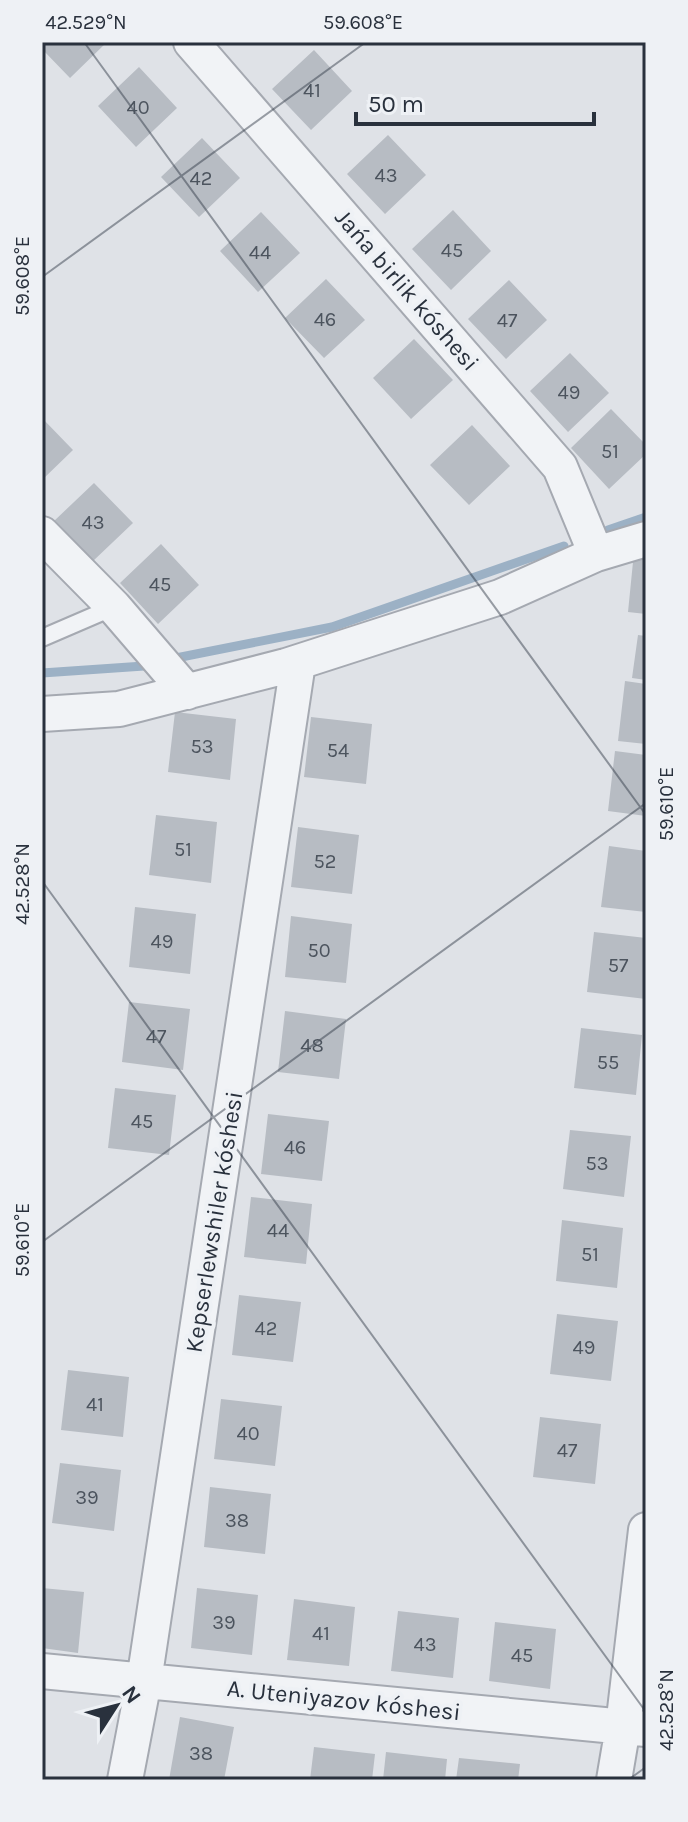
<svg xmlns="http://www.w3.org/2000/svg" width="688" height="1822" viewBox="0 0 688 1822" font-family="Karla,sans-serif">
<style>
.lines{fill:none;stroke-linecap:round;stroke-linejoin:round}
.stream{stroke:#9cb1c5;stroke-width:9}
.building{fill:#b7bcc3}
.service-casing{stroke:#a5a9b1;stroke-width:20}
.minor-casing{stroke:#a5a9b1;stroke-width:38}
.service{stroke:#f1f3f6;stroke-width:16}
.minor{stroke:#f1f3f6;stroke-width:34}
.ticks{fill:none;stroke:#29313d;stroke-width:2;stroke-opacity:0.45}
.labels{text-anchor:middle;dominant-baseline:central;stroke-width:8;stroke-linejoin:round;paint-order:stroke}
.number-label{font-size:20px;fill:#4c545e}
.street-label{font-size:24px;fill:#29313d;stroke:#eef1f5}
.neatline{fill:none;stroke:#29313d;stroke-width:3}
.ticks-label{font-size:20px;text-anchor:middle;fill:#29313d}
</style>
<rect width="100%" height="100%" fill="#dfe2e7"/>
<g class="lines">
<path class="stream" d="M608,530L646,517
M176,658L332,627L564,546
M42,673L144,666"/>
</g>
<path class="building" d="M42,42H107L70,78L42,49Z
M314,50L352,91L311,130L272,89Z
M139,67L177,108L136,147L98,106Z
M388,135L426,175L385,214L347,174Z
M202,138L240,178L199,217L161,177Z
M453,210L491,251L451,290L412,249Z
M261,212L300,253L258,292L220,251Z
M326,279L365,320L324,358L285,318Z
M509,280L547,320L506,359L468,319Z
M414,339L453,380L411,419L373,378Z
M570,353L609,393L568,432L530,391Z
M611,409L646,445V454L609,489L571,448Z
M42,418L73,450L42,480Z
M472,425L510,466L469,505L430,465Z
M94,483L133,523L92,562L53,522Z
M161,544L199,585L158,624L120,583Z
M634,552L646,553V614L628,612Z
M638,635L646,636V680L632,678Z
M625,681L646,684V744L618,741Z
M175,712L236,719L230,780L168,772Z
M311,717L372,724L366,784L304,777Z
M615,751L646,755V816L608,811Z
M156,815L217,822L211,883L149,875Z
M298,827L359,835L352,894L291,887Z
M609,846L646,851V912L601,907Z
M135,907L196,914L190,974L129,967Z
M291,916L352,924L346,983L285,977Z
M594,932L646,938V999L587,992Z
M129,1002L190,1009L183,1070L122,1062Z
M285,1011L346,1019L339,1079L278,1072Z
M581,1028L642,1035L636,1095L574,1088Z
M115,1088L176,1095L169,1155L108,1148Z
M268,1114L329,1121L322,1181L261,1174Z
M570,1130L631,1136L624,1197L563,1189Z
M251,1197L312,1204L306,1264L244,1257Z
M562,1220L623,1228L617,1288L556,1281Z
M239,1295L301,1302L293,1362L232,1355Z
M557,1314L618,1321L611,1381L550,1374Z
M68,1370L129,1377L123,1437L61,1430Z
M221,1399L282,1406L275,1466L214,1459Z
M540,1417L601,1424L595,1484L533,1477Z
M60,1463L121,1470L114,1531L52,1523Z
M210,1487L271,1494L265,1554L204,1547Z
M42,1588L84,1592L78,1653L42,1648Z
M197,1588L258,1595L252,1655L191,1648Z
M294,1599L355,1607L349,1666L287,1660Z
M398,1611L459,1618L453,1678L391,1671Z
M495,1622L556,1629L550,1689L489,1681Z
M180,1717L234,1727L224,1780H169Z
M314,1747L375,1754L372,1780H310Z
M386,1752L447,1759L445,1780H383Z
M459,1758L520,1764L518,1780H456Z"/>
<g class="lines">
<defs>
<path id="service" d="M42,638L114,607"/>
<path id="minor" d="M191,42L560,467L596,554
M42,534L114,607L187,692
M42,714L119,709L286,666L500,597L596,554L646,539
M42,1671L646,1729
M125,1780L144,1681L298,663
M614,1780L623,1727L646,1530"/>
</defs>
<use href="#service" class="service-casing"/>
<use href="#minor" class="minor-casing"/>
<use href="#service" class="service"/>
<use href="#minor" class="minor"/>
</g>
<path class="ticks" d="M84,42L646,815M42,277L366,42M42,881L646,1712M42,1242L646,803M42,1778L43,1780M628,1780L646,1767"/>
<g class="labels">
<g class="number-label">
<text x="312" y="90">41</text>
<text x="138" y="107">40</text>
<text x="386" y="175">43</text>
<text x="201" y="178">42</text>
<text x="452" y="250">45</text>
<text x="260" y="252">44</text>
<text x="325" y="319">46</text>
<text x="507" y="320">47</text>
<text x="569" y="392">49</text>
<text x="610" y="451">51</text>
<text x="93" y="522">43</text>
<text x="160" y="584">45</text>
<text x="202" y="746">53</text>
<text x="338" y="750">54</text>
<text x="183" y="849">51</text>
<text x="325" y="861">52</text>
<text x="162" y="941">49</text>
<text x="319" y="950">50</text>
<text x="618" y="965">57</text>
<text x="156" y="1036">47</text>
<text x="312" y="1045">48</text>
<text x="608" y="1062">55</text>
<text x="142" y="1121">45</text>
<text x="295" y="1147">46</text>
<text x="597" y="1163">53</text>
<text x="278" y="1230">44</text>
<text x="590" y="1254">51</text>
<text x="266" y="1328">42</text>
<text x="584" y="1347">49</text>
<text x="95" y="1404">41</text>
<text x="248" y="1433">40</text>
<text x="567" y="1450">47</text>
<text x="87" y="1497">39</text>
<text x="237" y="1520">38</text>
<text x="224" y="1622">39</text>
<text x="321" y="1633">41</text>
<text x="425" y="1644">43</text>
<text x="522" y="1655">45</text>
<text x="201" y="1753">38</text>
</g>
<g class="street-label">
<text transform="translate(407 290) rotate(49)">Jańa birlik kóshesi</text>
<text transform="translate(214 1222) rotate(-81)">Kepserlewshiler kóshesi</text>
<text transform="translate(344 1700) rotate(6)">A. Uteniyazov kóshesi</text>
</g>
</g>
<rect width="688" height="1822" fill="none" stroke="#eef1f5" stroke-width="88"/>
<g transform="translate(116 1706) rotate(54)" stroke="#eef1f5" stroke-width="6" paint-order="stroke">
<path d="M0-6L14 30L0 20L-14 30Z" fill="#29313d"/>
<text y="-12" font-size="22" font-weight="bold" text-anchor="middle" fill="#29313d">N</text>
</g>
<path d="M356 112v12h238v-12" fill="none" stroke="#29313d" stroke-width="4"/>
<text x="368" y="112" font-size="24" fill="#29313d" stroke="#eef1f5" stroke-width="6" paint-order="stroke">50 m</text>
<rect x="44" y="44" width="600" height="1734" class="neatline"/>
<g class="ticks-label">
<text x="86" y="29">42.529°N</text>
<text x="363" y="29">59.608°E</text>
<text transform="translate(22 276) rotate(-90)" y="7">59.608°E</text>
<text transform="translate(666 804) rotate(-90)" y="7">59.610°E</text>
<text transform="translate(22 884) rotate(-90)" y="7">42.528°N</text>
<text transform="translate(22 1240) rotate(-90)" y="7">59.610°E</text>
<text transform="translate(666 1710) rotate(-90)" y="7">42.528°N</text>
</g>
</svg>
